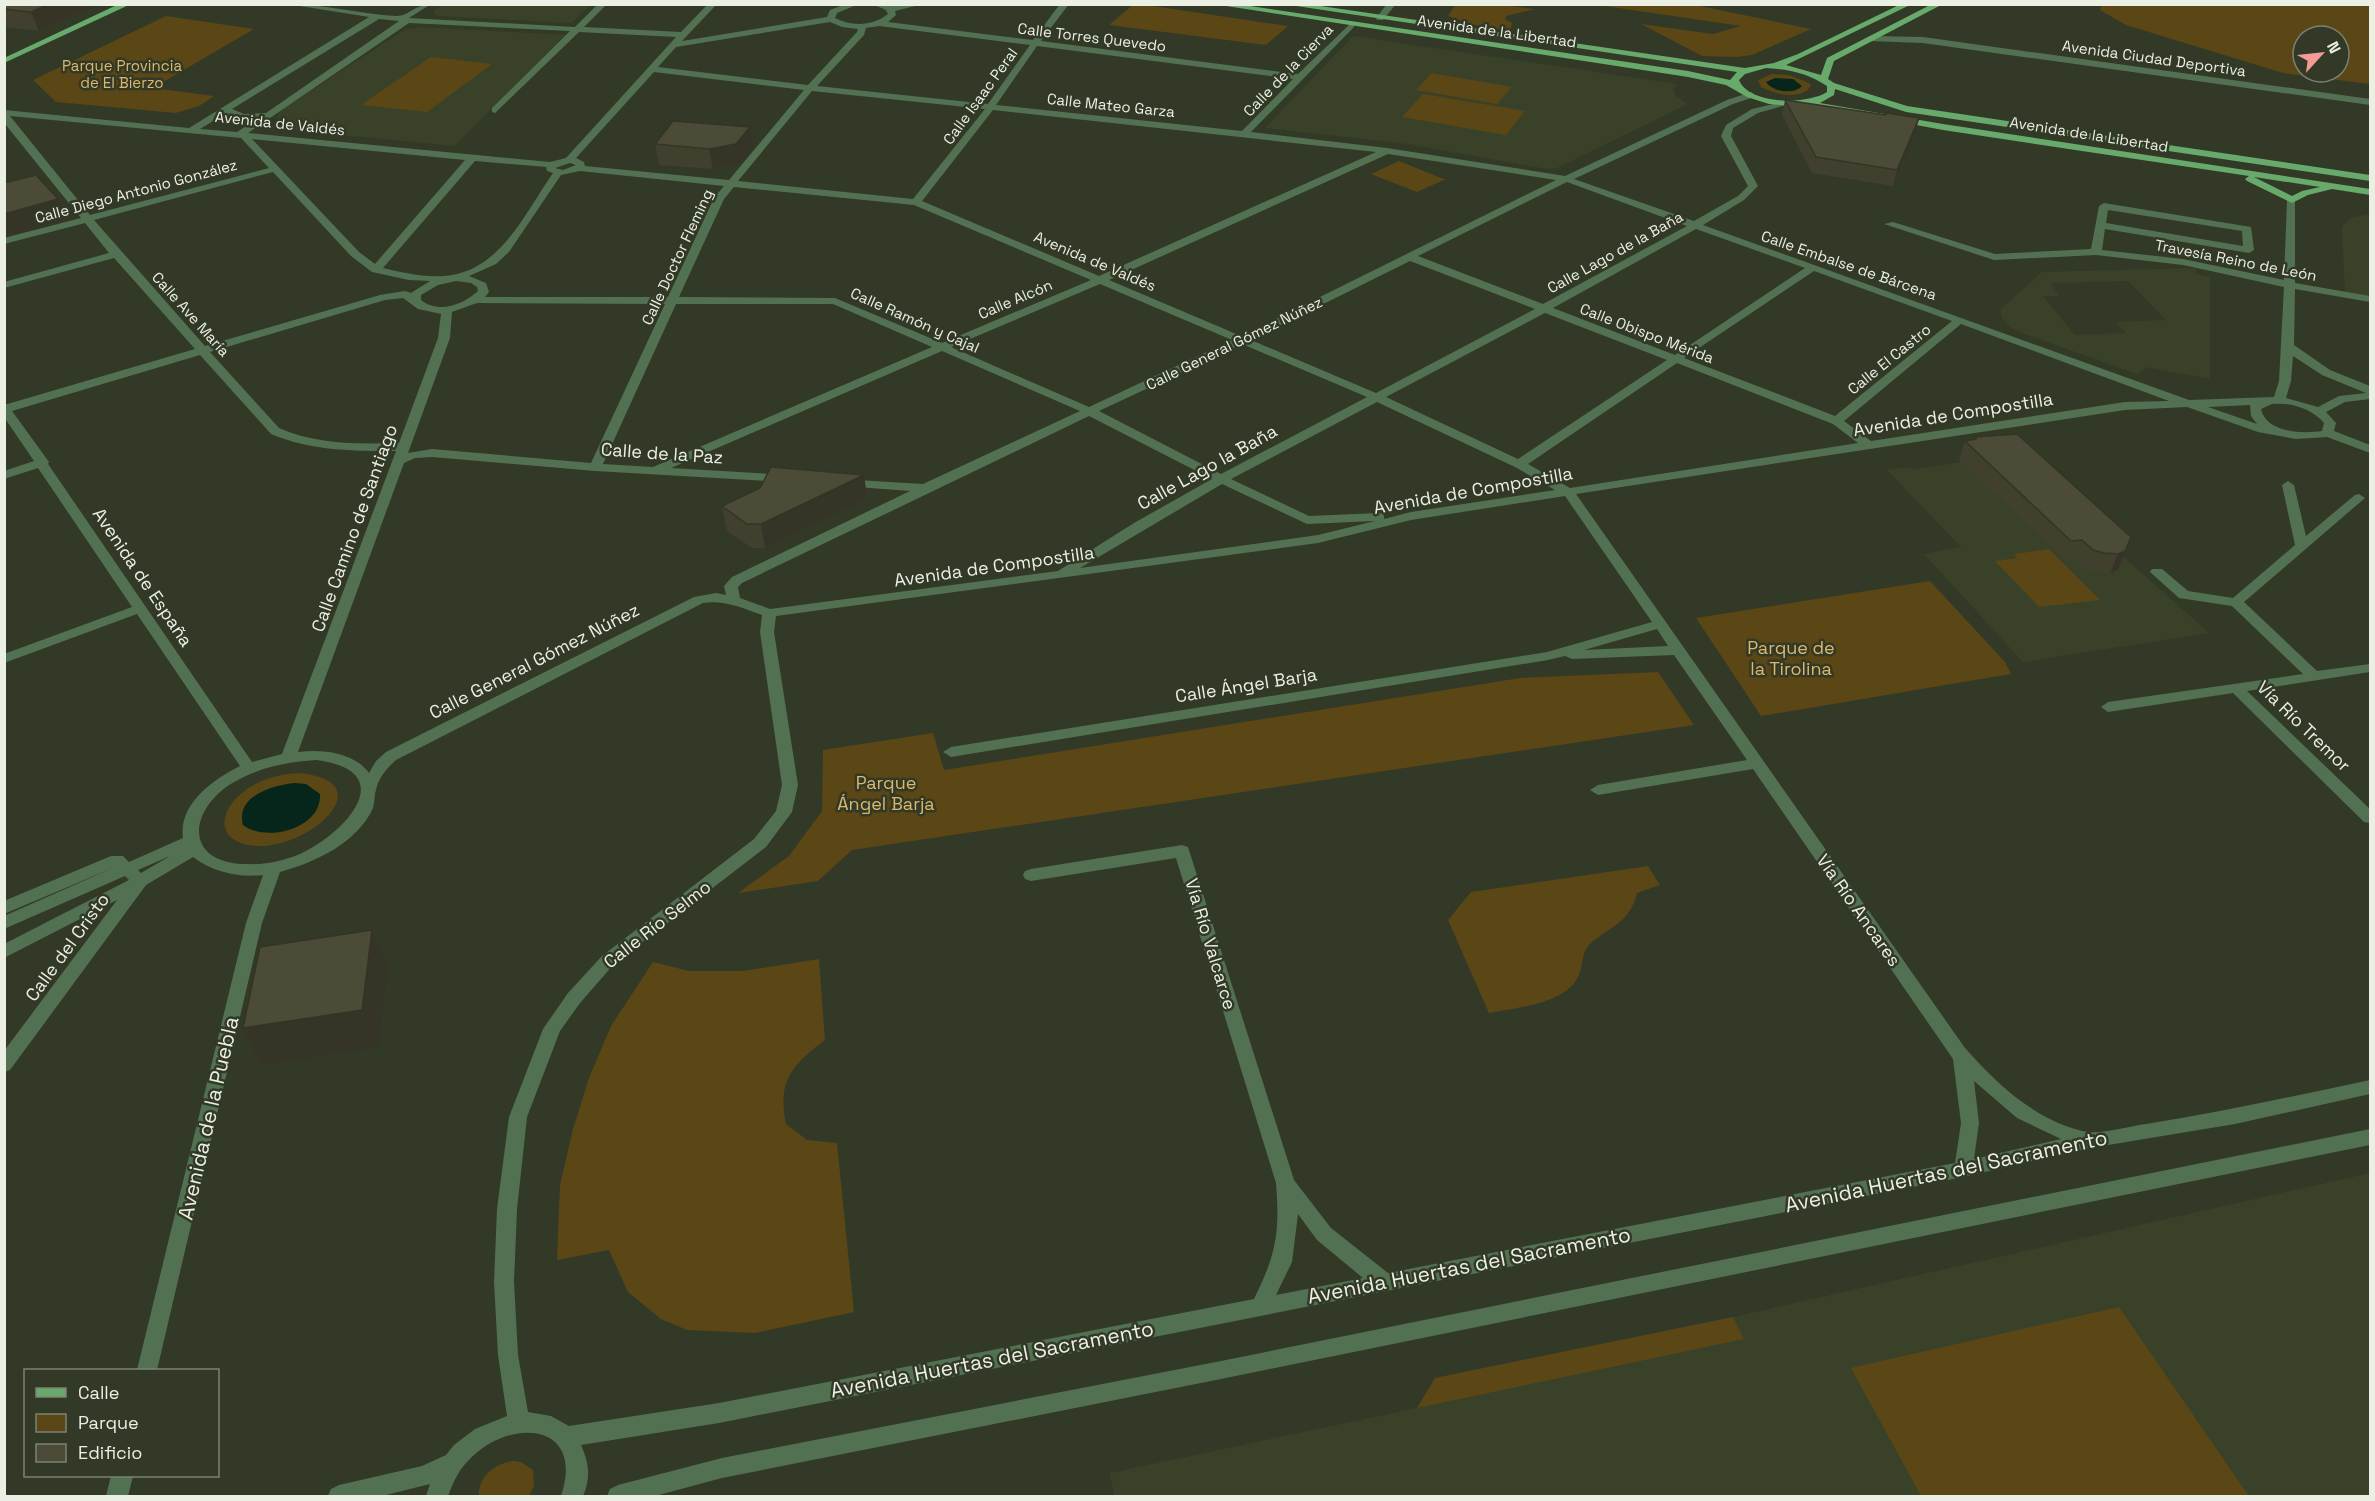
<svg xmlns="http://www.w3.org/2000/svg" width="2375" height="1501" viewBox="0 0 2375 1501" font-family="'Space Grotesk',sans-serif">
<style>
.built{fill:#394229;fill-rule:evenodd}
.green{fill:#5b4616;fill-rule:evenodd}
.water{fill:#06261b}
.lines{fill:none;stroke-linecap:round;stroke-linejoin:round}
.minor{fill:#527152;fill-rule:evenodd}
.major{fill:#68aa6b;fill-rule:evenodd}
.wall{fill:#41402f}
.shaded-wall{fill:#353426}
.building{fill:#4c4b37;stroke:#353426;stroke-width:1.5}
.labels{text-anchor:middle;dominant-baseline:central;stroke-width:5;stroke-linejoin:round;paint-order:stroke}
.far-street-label{font-size:15px;fill:#ebefe4;stroke:#323927}
.far-park-label{font-size:15px;fill:#ddb86c;stroke:#323927}
.street-label{font-size:18px;fill:#ebefe4;stroke:#323927}
.park-label{font-size:18px;fill:#ddb86c;stroke:#323927}
.near-street-label{font-size:21px;fill:#ebefe4;stroke:#323927}
</style>
<rect width="100%" height="100%" fill="#323927"/>
<path class="built" d="M442,5V4L591,5L571,23L437,16L433,11Z
M420,27L565,35L454,146L272,128L280,111L404,30Z
M1353,36L1677,84L1673,90L1676,96L1688,104L1557,168L1547,169L1408,144L1265,128Z
M2370,214V298L2345,293L2342,227L2350,218Z
M2196,268V274L2210,277V379L2147,367L2137,374L2025,334L2010,327L2001,317V309L2042,272ZM2128,281L2166,320L2116,322L2126,333L2075,335L2043,296H2059L2051,283Z
M1962,462L2064,560L2117,551L2209,633L2023,662L1924,554L1961,547L1887,470L1910,467L1913,470Z
M2370,1173V1496H1114L1110,1473L1417,1408L1435,1378L1733,1317Z"/>
<path class="green" d="M1146,4V5L1288,26L1266,45L1109,25L1133,5Z
M1455,5H1503L1535,9L1506,16L1505,19L1512,23L1510,31L1470,24L1448,16Z
M1598,5H1695L1811,29L1752,55L1737,57L1702,56L1641,24L1713,34L1741,26Z
M2101,5H2370V84L2283,73L2126,25L2100,10ZM2303,36H2339V72H2303Z
M166,16L254,29L153,88L214,96L199,106L176,113L56,102L33,80Z
M431,57L492,64L427,112L361,105Z
M1432,73L1512,87L1497,104L1416,90Z
M1772,74L1789,75L1809,83L1811,86C1801,101 1774,94 1761,87L1758,80Z
M1423,94L1525,111L1506,135L1402,117Z
M1399,161L1441,178L1446,179L1417,192L1371,174Z
M2049,549L2100,600L2039,607L1995,561L2017,558L2014,554Z
M1930,581L2005,662L2011,674L1761,716L1696,618Z
M1658,672L1694,725L852,850L818,881L738,893L789,856L822,811L823,750L933,733L944,770L1520,678Z
M299,773C382,781 314,845 261,846C216,846 214,812 247,789C263,778 281,774 299,773Z
M1648,866L1660,885L1637,893C1630,923 1610,926 1589,945C1581,953 1583,969 1577,979C1563,1004 1515,1008 1489,1013L1448,920L1471,892Z
M819,959L825,1040C792,1065 777,1081 786,1124L807,1140L837,1143L854,1312L755,1333L687,1330L661,1319L628,1292L609,1250L557,1260L560,1185L573,1129L589,1078L611,1026L653,962L689,971H743Z
M2119,1307L2248,1495L1921,1496L1851,1368Z
M1733,1317L1744,1339L1417,1408L1435,1378Z
M513,1461L521,1462L533,1470L534,1486L529,1496H479C478,1477 494,1464 513,1461Z"/>
<path class="water" d="M1775,78L1793,79L1802,86C1794,95 1773,92 1766,82Z
M295,783L306,784L320,794C322,829 266,843 243,825C235,796 273,785 295,783Z"/>
<g class="lines">
<path class="minor" d="M287,4C324,4 359,14 396,16C407,17 416,4 431,4L409,18L575,27L598,4H607L584,27L681,32L708,4H717L682,41L827,17L830,10L846,4H859L837,13L835,18C852,27 873,26 888,14L886,10L872,4L891,6L923,4L895,11L896,15L888,22L1033,40L1060,4H1069L1041,41L1298,74L1351,23H1354V27L1251,132L1387,148L1565,176L1727,100L1751,92L1755,95L1754,97L1733,104L1574,179L1694,221L1738,196L1748,186L1721,136L1726,125L1752,109L1786,101V105L1758,113L1733,128L1731,136L1758,186L1744,200L1703,225L2189,400L2274,397L2279,381L2284,287L2183,265L2096,255L1994,260L1884,224L1893,222L1995,254L2091,249L2099,206L2104,203L2251,227L2254,250L2249,253L2105,229L2102,250L2183,259L2284,280L2287,200L2295,198V283L2370,296V302L2295,289L2294,345L2330,370L2370,386V399L2345,402L2326,412L2336,423L2334,431L2370,445V453L2327,437L2296,439L2258,432L2187,407L2125,410L1576,494L1965,1048C1998,1085 2037,1122 2087,1132C2102,1134 2131,1126 2146,1124C2221,1112 2295,1096 2370,1080V1094L2235,1124L2090,1148L1963,1177L719,1423L581,1445C589,1463 591,1478 583,1496H561C586,1421 508,1417 468,1461C458,1471 453,1483 448,1496H426L430,1484L382,1496H328L331,1489L339,1485L422,1466L446,1455L454,1445L475,1429L507,1416L498,1355L494,1282L497,1209L509,1117L543,1029L568,993L602,956L754,839L776,811L782,785L760,632L762,615C742,608 725,600 703,603L396,760C388,767 378,778 376,790C374,796 375,801 373,808C357,843 316,862 280,872L262,923L157,1370H137L246,923L263,875C238,878 213,872 193,857L146,885L10,1070L4,1072V1051L117,900L4,958V944L129,880L125,876L4,929V916L115,867L4,914V901L111,856H123L129,862L183,838C178,804 214,779 240,766L137,614L4,663V654L132,607L38,468L4,479V471L34,461L4,417V405L195,349L114,258L4,288V282L109,253L85,223L4,244V238L81,218L9,129L4,122V110L189,128L369,17ZM379,19L399,21L266,113L244,114L232,109ZM830,22L842,27L858,29L857,32L808,85L658,67L676,47ZM409,23L570,31L492,108V112L495,113L579,32L676,37L566,158L550,162L248,133ZM879,26L1030,45L988,104L817,86L864,35L866,28ZM1037,46L1293,79L1242,131L996,105ZM654,72L804,90L729,180L585,166L584,162L576,158ZM812,91L985,109L913,199L738,181ZM993,110L1376,152L1099,276L922,201ZM226,113L239,119H257L237,132L200,129ZM10,116L241,138L269,168L90,215ZM252,139L465,160L375,264L359,252ZM1388,154L1556,180L1241,336L1109,280ZM475,161L546,167L547,171L553,173C527,210 502,267 452,275C430,279 404,273 383,268ZM570,163L576,165L563,170L555,168ZM580,171L724,186L714,198L668,297H485L489,292L486,283L469,276L496,264L509,252L561,175ZM273,172L351,256L372,272L409,280L430,281L411,293L405,291L380,295L205,346L94,220ZM1567,182L1687,226L1543,304L1418,256ZM734,187L914,205L1091,280L942,343L835,298L679,297L724,199ZM2108,210L2242,231L2243,246L2106,223ZM1696,229L1805,268L1675,355L1553,308ZM1410,261L1535,309L1376,393L1251,340ZM1814,271L1952,321L1835,416L1684,358ZM456,281L471,283L477,287L478,291C463,305 438,314 421,300V295L438,285ZM1100,284L1232,340L1089,407L951,347ZM403,298L418,309L441,314L438,338L399,443C358,444 318,445 279,428L210,352L385,300ZM477,303L665,304L591,463L432,449L408,453L450,338L452,312ZM676,304H833L932,347L653,467L603,464ZM1545,313L1667,360L1518,459L1386,397ZM1961,324L2169,401L2125,402L1871,441L1844,421ZM1242,344L1367,397L1221,474L1099,411ZM942,351L1080,411L923,484L840,479L838,482L840,485L844,486L910,491L732,577L724,586L726,595L716,593L694,597L386,752L376,761L369,773C354,752 322,749 298,752L404,463L415,458L432,457L595,471L785,482L791,478L789,475L671,468ZM200,355L271,434C311,451 353,451 396,451L282,754L252,762L48,464L49,462L12,411ZM2293,356L2322,375L2366,393L2339,396L2318,407L2286,398L2291,381ZM1677,363L1833,424L1858,443L1570,488L1528,464ZM1377,402L1515,467L1555,490L1411,512L1384,519V514L1379,513L1309,516L1231,479ZM2272,404C2291,402 2312,409 2324,423L2322,431C2303,434 2266,433 2261,409ZM2250,405L2251,416L2257,424L2208,407ZM1089,416L1212,479L1134,523L1058,571L770,609L740,598L738,587L742,583ZM1222,484L1307,524L1375,521L1318,535L1080,568ZM1565,496L1652,622L1547,652L951,747L943,752L951,757L1548,660L1565,656L1572,659L1674,655L1747,760L1598,785L1590,790L1598,795L1753,769L1953,1059L1961,1123L1955,1163L1388,1273L1331,1228L1294,1180L1188,847L1182,845L1031,869L1025,871L1023,875L1025,879L1031,881L1176,858L1276,1183C1280,1234 1276,1254 1254,1299L719,1403L569,1426L551,1416L528,1412L518,1355L514,1282L517,1209L527,1117L560,1031L580,1003L614,964L766,847L792,812L798,785L774,632L776,616L1318,543L1411,520ZM1657,629L1668,646L1584,650ZM316,760C402,771 346,833 300,854C283,861 265,865 247,864C187,864 186,815 229,785C256,768 285,762 316,760ZM170,856L141,873L138,870ZM1974,1081L2017,1118L2061,1139L1974,1159L1979,1123ZM1298,1214L1317,1240L1363,1278L1276,1295L1292,1262Z
M1387,4H1396L1383,20H1377L1376,18Z
M1871,36L1923,37L2370,99V105L1923,43L1868,41V37Z
M2288,481L2294,485L2306,536L2355,495L2359,494L2365,498L2244,602L2317,671L2370,664V672L2247,691L2370,809V823L2364,822L2233,693L2108,712L2101,707L2108,702L2303,674L2232,606L2179,598L2150,572L2152,569H2162L2188,591L2233,598L2295,545L2282,485Z
M2370,1129V1145L1221,1379L722,1478L655,1496H607L610,1489L618,1485L722,1458L1221,1361Z
M111,1476H133L128,1496H106Z"/>
<path class="major" d="M119,4H131L4,63V58Z
M1213,4H1237L1688,71L1730,80L1737,72L1283,4H1307L1745,68L1774,63L1798,54L1901,4H1912L1786,65L1821,75L1827,58L1932,4H1943L1834,61L1828,79L1834,83L1907,106L2370,175V181L1906,112L1835,89L1834,95L1820,103L1943,124L2370,189V195L2332,189L2308,195L2292,203L2247,181L2245,179L2249,176L1943,130L1809,105L1792,106L1769,104L1747,97L1726,85L1688,77ZM1766,68C1788,69 1808,73 1827,86V92C1807,105 1749,105 1739,80L1745,74ZM2254,177L2320,187L2302,191L2292,196Z"/>
</g>
<path class="wall" d="M4,4H99L39,31L4,27Z
M1785,100L1915,133L1893,186L1812,173L1782,115Z
M750,127L754,147L739,164L713,169L659,165L655,144Z
M1976,437L2131,537L2118,570L2110,573L2097,572L2085,569L2075,559L2064,560L1959,460L1965,441L1975,439Z
M864,475L867,499L765,548H752L727,531L722,506Z"/>
<path class="shaded-wall" d="M49,4H99L39,31L31,12Z
M1919,118L1915,133L1893,186L1897,170Z
M750,127L754,147L739,164L713,169L709,149Z
M58,199L66,219L4,236V214Z
M864,475L867,499L765,548L761,524Z
M2131,537L2118,570L2110,573L2118,554Z
M372,930L388,967L378,1047L262,1065L243,1028Z"/>
<path class="building" d="M4,4H49L31,12L4,9Z
M1785,100L1886,115L1887,113L1919,118L1897,170L1816,157Z
M673,121L750,127L736,144L709,149L655,144Z
M36,175L58,199L4,214V183Z
M2017,434L2131,537L2125,551L2118,554L2104,553L2093,550L2082,540L2071,541L1965,441L1976,439V437Z
M771,467L864,475L761,524H747L722,506L760,488Z
M372,930L362,1010L243,1028L260,947Z"/>
<g class="labels">
<g class="far-street-label">
<text transform="translate(1497 31) rotate(8)">Avenida de la Libertad</text>
<text transform="translate(1092 37) rotate(7)">Calle Torres Quevedo</text>
<text transform="translate(2154 58) rotate(8)">Avenida Ciudad Deportiva</text>
<text transform="translate(1288 70) rotate(-46)">Calle de la Cierva</text>
<text transform="translate(980 96) rotate(-54)">Calle Isaac Peral</text>
<text transform="translate(1111 105) rotate(6)">Calle Mateo Garza</text>
<text transform="translate(280 123) rotate(6)">Avenida de Valdés</text>
<text transform="translate(2089 134) rotate(9)">Avenida de la Libertad</text>
<text transform="translate(136 191) rotate(-15)">Calle Diego Antonio González</text>
<text transform="translate(1615 252) rotate(-29)">Calle Lago de la Baña</text>
<text transform="translate(677 257) rotate(-65)">Calle Doctor Fleming</text>
<text transform="translate(2236 260) rotate(11)">Travesía Reino de León</text>
<text transform="translate(1095 261) rotate(23)">Avenida de Valdés</text>
<text transform="translate(1849 265) rotate(19)">Calle Embalse de Bárcena</text>
<text transform="translate(1015 299) rotate(-23)">Calle Alcón</text>
<text transform="translate(191 314) rotate(48)">Calle Ave María</text>
<text transform="translate(915 320) rotate(24)">Calle Ramón y Cajal</text>
<text transform="translate(1647 333) rotate(21)">Calle Obispo Mérida</text>
<text transform="translate(1234 343) rotate(-26)">Calle General Gómez Núñez</text>
<text transform="translate(1889 359) rotate(-39)">Calle El Castro</text>
</g>
<g class="far-park-label">
<text x="122" y="65">Parque Provincia<tspan x="122" dy="17">de El Bierzo</tspan></text>
</g>
<g class="street-label">
<text transform="translate(1953 414) rotate(-9)">Avenida de Compostilla</text>
<text transform="translate(662 453) rotate(4)">Calle de la Paz</text>
<text transform="translate(1207 467) rotate(-29)">Calle Lago la Baña</text>
<text transform="translate(1473 490) rotate(-10)">Avenida de Compostilla</text>
<text transform="translate(354 528) rotate(-70)">Calle Camino de Santiago</text>
<text transform="translate(994 566) rotate(-8)">Avenida de Compostilla</text>
<text transform="translate(143 577) rotate(56)">Avenida de España</text>
<text transform="translate(534 661) rotate(-27)">Calle General Gómez Núñez</text>
<text transform="translate(1246 685) rotate(-9)">Calle Ángel Barja</text>
<text transform="translate(2304 726) rotate(44)">Vía Río Tremor</text>
<text transform="translate(1859 910) rotate(55)">Vía Río Ancares</text>
<text transform="translate(657 924) rotate(-38)">Calle Río Selmo</text>
<text transform="translate(1211 944) rotate(73)">Vía Río Valcarce</text>
<text transform="translate(67 947) rotate(-54)">Calle del Cristo</text>
</g>
<g class="park-label">
<text x="1791" y="647">Parque de<tspan x="1791" dy="21">la Tirolina</tspan></text>
<text x="886" y="782">Parque<tspan x="886" dy="21">Ángel Barja</tspan></text>
</g>
<g class="near-street-label">
<text transform="translate(208 1118) rotate(-77)">Avenida de la Puebla</text>
<text transform="translate(1946 1171) rotate(-12)">Avenida Huertas del Sacramento</text>
<text transform="translate(1469 1265) rotate(-11)">Avenida Huertas del Sacramento</text>
<text transform="translate(992 1359) rotate(-11)">Avenida Huertas del Sacramento</text>
</g>
</g>
<rect width="2375" height="1501" fill="none" stroke="#ebefe4" stroke-width="12"/>
<rect x="24" y="1369" width="195" height="108" fill="#323927" stroke="#7c8273" stroke-width="1.5"/>
<rect x="36" y="1388" width="30" height="9" fill="#68aa6b" stroke="#7c8273" stroke-width="1.5"/>
<text x="78" y="1399" font-size="18" fill="#ebefe4">Calle</text>
<rect x="36" y="1414" width="30" height="18" fill="#5b4616" stroke="#7c8273" stroke-width="1.5"/>
<text x="78" y="1429" font-size="18" fill="#ebefe4">Parque</text>
<rect x="36" y="1444" width="30" height="18" fill="#4c4b37" stroke="#7c8273" stroke-width="1.5"/>
<text x="78" y="1459" font-size="18" fill="#ebefe4">Edificio</text>
<g transform="translate(2321 54) rotate(63)"><circle r="28" fill="#323927" stroke="#7c8273" stroke-width="1.5"/>
<path d="M0-4.5L10 22L0 15L-10 22Z" fill="#f59b97"/>
<text y="-9" font-size="16" font-weight="bold" text-anchor="middle" fill="#ebefe4">N</text>
</g>
</svg>
